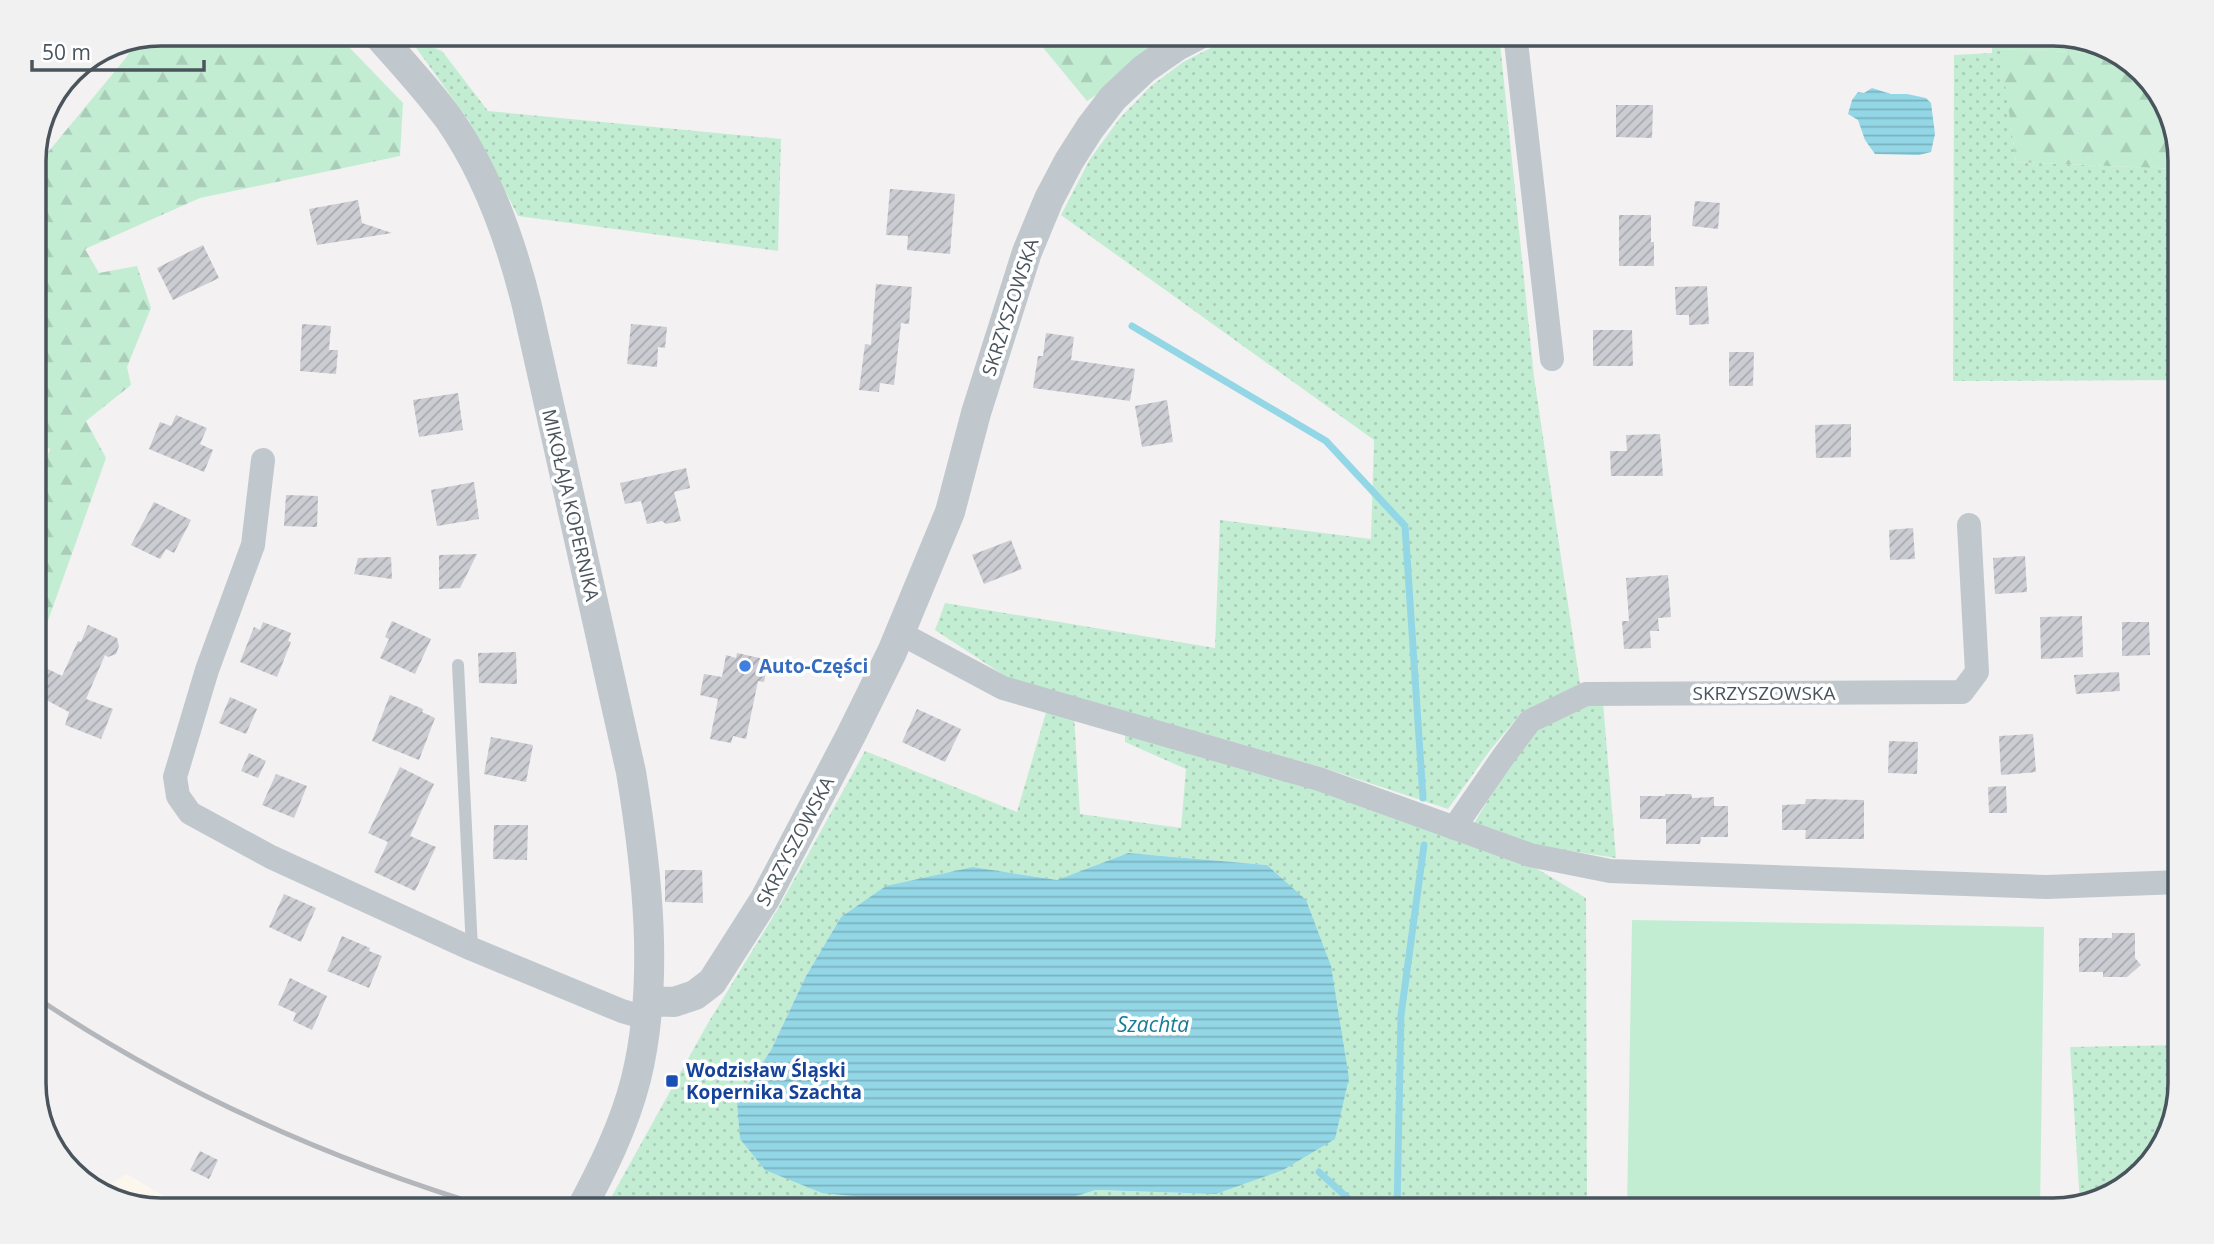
<svg xmlns="http://www.w3.org/2000/svg" width="2214" height="1244" viewBox="0 0 2214 1244" font-family="'Open Sans',sans-serif">
<style>
.commercial{fill:#fbf7ed}
.grass{fill:url(#grass-dots);fill-rule:evenodd}
.forest{fill:url(#forest-firs)}
.park{fill:#c3edd3}
.water{fill:url(#water-rules)}
.lines{fill:none;stroke-linecap:round;stroke-linejoin:round}
.stream{stroke:#93d7e7;stroke-width:7}
.building{fill:url(#building-hatch)}
.service{stroke:#c0c8ce;stroke-width:12}
.minor{stroke:#c0c8ce;stroke-width:24}
.tertiary{stroke:#c0c8ce;stroke-width:30}
.rail{stroke:#b3b6bb;stroke-width:5}
.shop-dot{fill:#3f7fe0;stroke:#fff;stroke-width:2.5}
.transit-dot{fill:#1a4fb4;stroke:#fff;stroke-width:2.5}
.labels{text-anchor:middle;dominant-baseline:central;stroke-width:7;stroke-linejoin:round;paint-order:stroke}
.street-label{font-size:19px;fill:#4a545d;stroke:#fff}
.shop-label{font-size:19px;font-weight:bold;fill:#366cbe;stroke:#fff;text-anchor:start}
.transit-label{font-size:19px;font-weight:bold;fill:#164399;stroke:#fff;text-anchor:start}
.water-label{font-size:21px;font-style:italic;fill:#167d95;stroke:#fff}
.rim{fill:none;stroke:#4a545d;stroke-width:3.5}
</style>
<defs>
<pattern id="grass-dots" width="8" height="8" patternUnits="userSpaceOnUse" patternTransform="scale(1.75)"><rect width="8" height="8" fill="#c3edd3"/><path d="M2 2h.1M6 6h.1" fill="none" stroke="#a9cdb8" stroke-width="1.8" stroke-linecap="round"/></pattern>
<pattern id="forest-firs" width="22" height="20" patternUnits="userSpaceOnUse" patternTransform="scale(1.75)"><rect width="22" height="20" fill="#c3edd3"/><path d="M5 1l3.5 6h-7zM16 11l3.5 6h-7z" fill="#a9cdb8"/></pattern>
<pattern id="water-rules" width="6" height="5" patternUnits="userSpaceOnUse" patternTransform="scale(1.75)"><rect width="6" height="5" fill="#93d7e7"/><path d="M0 2.5h6" fill="none" stroke="#7ab1be"/></pattern>
<pattern id="building-hatch" width="6" height="6" patternUnits="userSpaceOnUse" patternTransform="scale(1.75)"><rect width="6" height="6" fill="#cbcdd3"/><path d="M-1 1l2-2M0 6l6-6M5 7l2-2" fill="none" stroke="#a7a9ae"/></pattern>
</defs>
<rect width="100%" height="100%" fill="#f3f1f1"/>
<path class="commercial" d="M126,1174H127L189,1211H161L97,1193Z"/>
<path class="grass" d="M1240,33H1499L1534,377L1580,684L1522,712L1491,749L1448,809L1321,767L1008,678L935,630L945,603L1215,648L1220,520L1371,539L1374,440L1061,215L1090,159L1120,118L1151,86L1183,62Z
M1992,33H2053L2117,50L2120,54L2001,49L2016,162L2181,169V380L1953,381L1954,55L1992,53Z
M409,38L442,51L488,111L781,139L778,251L518,216L469,121Z
M1589,702H1603L1616,858L1533,845L1473,825L1510,763L1537,725Z
M1047,709L1074,715L1080,814L1181,828L1186,769L1125,742V729L1317,786L1529,864L1586,898L1587,1211H637L607,1205L708,1023L779,907L865,751L1017,812ZM1128,853L1267,865L1216,1194L1096,1190L1056,1202L737,1101L771,1050L806,976L841,917L973,867L1057,880Z
M2181,1045V1084L2164,1147L2117,1193L2080,1204L2070,1047Z"/>
<path class="forest" d="M161,33H340L349,47L403,103L400,156L200,198L85,249L99,273L137,266L151,308L127,367L131,385L86,421L106,458L34,660V491L50,449L34,441V169L125,59L139,38Z
M1031,33H1191L1087,101Z
M2000,49L2120,54L2163,97L2180,153L2181,169L2016,162Z"/>
<path class="park" d="M1632,920L2044,927L2040,1211H1627Z"/>
<path class="water" d="M1872,88L1891,94H1907L1926,98L1931,103L1935,134L1931,152L1919,155L1875,154L1865,140L1858,120L1848,114L1852,100L1858,92L1864,93Z
M1128,853L1267,865L1306,900L1331,966L1349,1078L1335,1139L1283,1170L1216,1194L1096,1190L1056,1202L936,1204L822,1193L765,1170L740,1139L737,1101L771,1050L806,976L841,917L886,886L973,867L1057,880Z"/>
<g class="lines">
<path class="stream" d="M1132,326L1326,441L1405,526L1423,798
M1319,1172L1362,1211
M1397,1211L1401,1015L1424,845"/>
</g>
<path class="building" d="M1616,105H1653L1652,138L1616,137Z
M890,189L955,194L950,254L907,250L908,236L886,235Z
M358,200L362,223L392,233L317,245L309,209Z
M1695,201L1720,203L1718,229L1692,226Z
M1619,215H1651V242H1654V266H1619Z
M203,245L219,278L173,300L157,268Z
M876,284L912,287L909,324L901,323L894,385L880,383L879,392L859,390L865,344L871,345Z
M1707,286L1709,324L1689,325V315H1676L1675,287Z
M302,324L331,326L329,350H338L336,374L300,371Z
M631,324L667,327L665,348L658,347L657,367L627,364Z
M1593,330H1632L1633,366H1593Z
M1046,333L1074,337L1071,360L1135,369L1130,401L1033,388L1038,356H1043Z
M1729,352H1754L1753,386H1729Z
M458,393L463,430L419,437L413,400Z
M1167,400L1173,442L1142,447L1135,406Z
M176,415L207,428L200,444L213,450L204,472L149,449L160,422L171,426Z
M1851,424V457L1816,458L1815,425Z
M1660,434L1663,476H1611L1610,451H1627L1626,435Z
M686,468L690,488L674,492L681,521L666,524L662,521L647,524L641,501L625,504L620,483Z
M474,482L479,519L437,526L431,490Z
M286,495L318,496L317,527L284,526Z
M154,502L191,520L174,553L166,549L160,559L131,545Z
M1913,528L1915,559L1890,560L1889,530Z
M1011,540L1022,569L984,584L972,555Z
M477,554L460,588L439,589V555Z
M2025,556L2027,592L1995,594L1993,558Z
M391,557L392,579L354,574L358,558Z
M1668,575L1671,617L1658,618L1659,631H1650L1651,648L1624,649L1622,621H1629L1626,578Z
M2082,616L2083,657L2041,659L2040,617Z
M392,621L431,639L415,674L380,658L389,639L385,637Z
M263,622L291,633L288,641L291,642L277,677L240,662L254,627L260,630Z
M2122,622H2149L2150,655L2122,656Z
M88,625L117,638L119,646L116,654L108,657L105,655L86,699L113,709L101,739L65,725L69,712L33,693V685L44,667L62,676L78,641L81,642Z
M516,652L517,684L479,683L478,653Z
M737,653L768,660L764,682L758,681L746,739L733,736L731,743L710,739L718,699L700,695L704,674L722,677L726,655L736,658Z
M2119,672L2120,691L2076,694L2074,675Z
M390,695L423,709L422,712L435,718L419,760L372,741Z
M230,697L257,709L246,734L219,723Z
M917,709L961,729L945,762L902,742Z
M2033,734L2036,772L2001,775L1999,736Z
M491,737L533,745L526,782L484,774Z
M1889,741L1918,742L1917,774L1888,773Z
M249,753L266,761L258,778L241,771Z
M400,767L434,784L410,836L436,847L415,891L374,872L388,842L368,833Z
M276,774L307,786L294,818L262,805Z
M2006,786L2007,813H1989L1988,787Z
M1665,794H1691L1692,798L1714,797V806H1728V837H1701L1700,844H1666V819H1640V796H1665Z
M1806,799L1864,800V839H1805L1806,830H1782V805L1805,804Z
M494,825H528L527,860L493,859Z
M665,870H702L703,903L665,902Z
M284,894L316,908L301,942L269,927Z
M2112,933H2135V958L2141,965L2127,977H2103V972H2079V938H2112Z
M342,936L370,948L369,951L382,956L369,988L327,971Z
M290,978L327,996L312,1030L293,1021L296,1013L278,1005Z
M200,1151L218,1160L209,1179L190,1170Z"/>
<g class="lines">
<path class="service" d="M458,665L472,949"/>
<path class="minor" d="M1515,33L1552,359
M263,460L253,545L207,670L175,777L178,796L190,813L271,857L472,949L622,1011L646,1018
M900,633L1003,688L1319,779L1530,855L1610,871L2046,887L2181,882
M1454,828L1503,757L1530,721L1586,694L1962,692L1977,672L1969,525"/>
<path class="tertiary" d="M376,33C401,61 427,89 449,119C488,175 511,241 527,306L631,772C647,870 660,981 636,1079C624,1126 603,1168 580,1211
M648,1001L674,1002L695,995L712,982L765,899L851,735L892,652L950,512L976,413L1027,252L1049,199L1069,161L1090,128L1113,98L1144,69L1177,46L1202,33"/>
<path class="rail" d="M34,996C176,1092 335,1162 500,1211"/>
</g>
<circle class="shop-dot" cx="745" cy="666" r="7"/>
<rect class="transit-dot" x="665" y="1074" width="14" height="14" rx="3.5"/>
<g class="labels">
<g class="street-label">
<text transform="translate(1010 307) rotate(-72)">SKRZYSZOWSKA</text>
<text transform="translate(571 505) rotate(77)">MIKOŁAJA KOPERNIKA</text>
<text x="1764" y="693">SKRZYSZOWSKA</text>
<text transform="translate(795 841) rotate(-62)">SKRZYSZOWSKA</text>
</g>
<g class="shop-label">
<text x="759" y="666">Auto-Części</text>
</g>
<g class="transit-label">
<text x="686" y="1070">Wodzisław Śląski<tspan x="686" dy="22">Kopernika Szachta</tspan></text>
</g>
<g class="water-label">
<text x="1153" y="1024">Szachta</text>
</g>
</g>
<path d="M0 0H2214V1244H0ZM161 46H2053A115 115 0 0 1 2168 161V1083A115 115 0 0 1 2053 1198H161A115 115 0 0 1 46 1083V161A115 115 0 0 1 161 46Z" fill="#f1f1f2" fill-rule="evenodd"/>
<path class="rim" d="M161 46H2053A115 115 0 0 1 2168 161V1083A115 115 0 0 1 2053 1198H161A115 115 0 0 1 46 1083V161A115 115 0 0 1 161 46Z"/>
<path d="M32 60v10h172v-10" fill="none" stroke="#4a545d" stroke-width="3.5"/>
<text x="42" y="60" font-size="21" fill="#4a545d" stroke="#ffffff" stroke-width="5" paint-order="stroke">50 m</text>
</svg>
